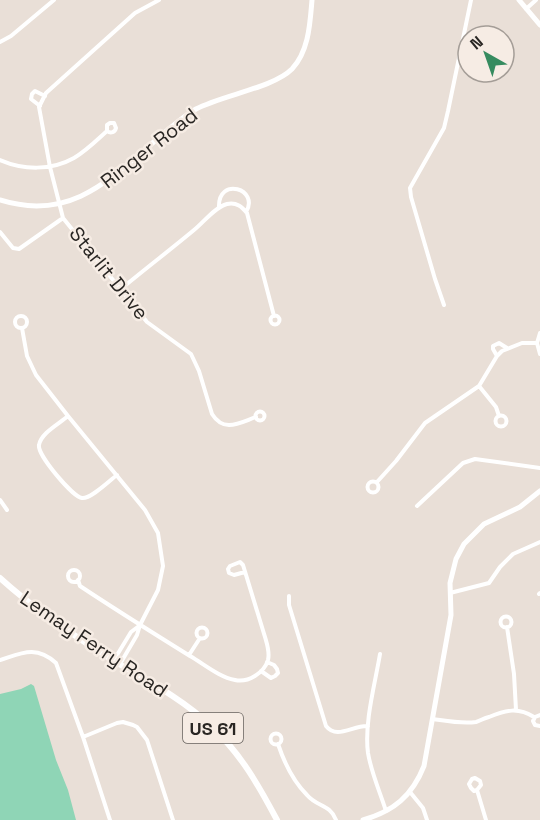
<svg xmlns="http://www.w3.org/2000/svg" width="540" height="820" viewBox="0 0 540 820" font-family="'Space Grotesk',sans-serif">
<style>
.green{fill:#8fd5b6}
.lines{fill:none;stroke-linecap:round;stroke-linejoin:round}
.street{stroke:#fff;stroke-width:4}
.secondary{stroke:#fff;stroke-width:5}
.primary{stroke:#fff;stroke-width:6}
.labels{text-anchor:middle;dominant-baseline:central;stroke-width:5;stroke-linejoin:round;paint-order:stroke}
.shield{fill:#f6ece4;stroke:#66615d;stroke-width:1.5}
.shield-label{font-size:18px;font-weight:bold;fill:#292623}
.street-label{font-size:20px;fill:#292623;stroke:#f6ece4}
</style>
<rect width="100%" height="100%" fill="#e9dfd7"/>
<path class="green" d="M31,684L34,686L56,760L68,790L76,820H0V694L21,689Z"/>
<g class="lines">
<path class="street" d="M159,0L135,13L46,93L39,107L50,167L63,218L147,322L191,354L199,371L212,414C224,433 239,423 256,417
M526,9L536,0
M0,42L11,36L54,0
M40,106L31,99L32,94L35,91L45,96
M0,160C23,170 51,171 74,158C86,151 97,140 107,131C111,134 115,132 116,128L114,123H110L107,125V131
M219,207C218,176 260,189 246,212
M0,232L13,248L19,249L63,218
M121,289C145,269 170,250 194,230C204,222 215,207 227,204C237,202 242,207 247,213L274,316
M444,305L435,279L411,197L410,188L444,128L448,111L471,0
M270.5 320a4.5 4.5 0 1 1 9 0a4.5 4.5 0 1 1-9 0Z
M15 322a6 6 0 1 1 12 0a6 6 0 1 1-12 0Z
M22,328L27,356L36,375L68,416L145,510L158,533L163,566L158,590L140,625L137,635L120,664
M540,333L537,343L540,354
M497,356L493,349V346L499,343L507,348
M479,386L496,407L499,416
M255.5 416a4.5 4.5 0 1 1 9 0a4.5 4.5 0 1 1-9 0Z
M495.5 421a5.5 5.5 0 1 1 11 0a5.5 5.5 0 1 1-11 0Z
M68,416C59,424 41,433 39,445C37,455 73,497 82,498C91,499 109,481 117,475
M367.5 487a5.5 5.5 0 1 1 11 0a5.5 5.5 0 1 1-11 0Z
M377,482L396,461L425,423L479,386L497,356L502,351L522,343H537
M0,500L7,510
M417,506L463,463L475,459L540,468
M68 576a6 6 0 1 1 12 0a6 6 0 1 1-12 0Z
M78,580L80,586C116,610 153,633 190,656C204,664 219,677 235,680C248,683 264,673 268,660C270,652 267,644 265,637L243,565L240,562L230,566L228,569L229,573L234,575L245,572
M450,593L489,583L500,567L513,554L540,542
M539,594L540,593
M289,596V605L326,726C337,740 353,725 368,726
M500.5 622a5.5 5.5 0 1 1 11 0a5.5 5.5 0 1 1-11 0Z
M507,627L514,674L516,710
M196.5 633a5.5 5.5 0 1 1 11 0a5.5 5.5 0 1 1-11 0Z
M380,654C375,684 364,723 368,753C371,772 380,792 386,811
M189,655L200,638
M0,660C22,653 36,645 56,663L83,737L110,820
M114,660L131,632L139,626
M261,671L271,678L275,676L278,673L277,669L274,665L267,662
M540,715L535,717L533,721L535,725L540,726
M433,719C447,721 461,724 476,722C480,721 484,718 489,717C506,710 518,707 534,717
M270.5 739a5.5 5.5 0 1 1 11 0a5.5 5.5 0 1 1-11 0Z
M83,737L117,723L123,722L133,725L137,727L147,740L173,820
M278,744C284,762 293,781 307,795C317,807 330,804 336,820
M477,790L474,791L471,788L469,784L472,779L475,778L480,781L481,785L477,790L486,820
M410,792L423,808L427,820"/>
<path class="secondary" d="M519,0L540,25
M0,200C73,223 113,176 163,134C174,125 184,116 196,109C222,95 273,88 292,69C309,51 310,23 312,0
M363,820C394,811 412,796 424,766L451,615L450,583L456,559L464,544L484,524L520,507L540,491"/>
<path class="primary" d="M0,578C35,610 74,636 114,661C148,681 184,700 212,727C241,754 259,786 277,820"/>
</g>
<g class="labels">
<rect class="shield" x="183" y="713" width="60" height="30" rx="4.5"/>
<g class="shield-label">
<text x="213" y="728">US 61</text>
</g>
<g class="street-label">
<text transform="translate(149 148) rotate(-38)">Ringer Road</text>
<text transform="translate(109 273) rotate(51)">Starlit Drive</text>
<text transform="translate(94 644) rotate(34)">Lemay Ferry Road</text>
</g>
</g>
<g transform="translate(486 54) rotate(320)"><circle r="28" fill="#f6ece4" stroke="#a49d97" stroke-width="1.5"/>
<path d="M0-4.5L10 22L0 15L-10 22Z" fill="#368b5f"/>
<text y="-9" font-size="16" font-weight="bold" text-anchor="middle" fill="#292623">N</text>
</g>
</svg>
